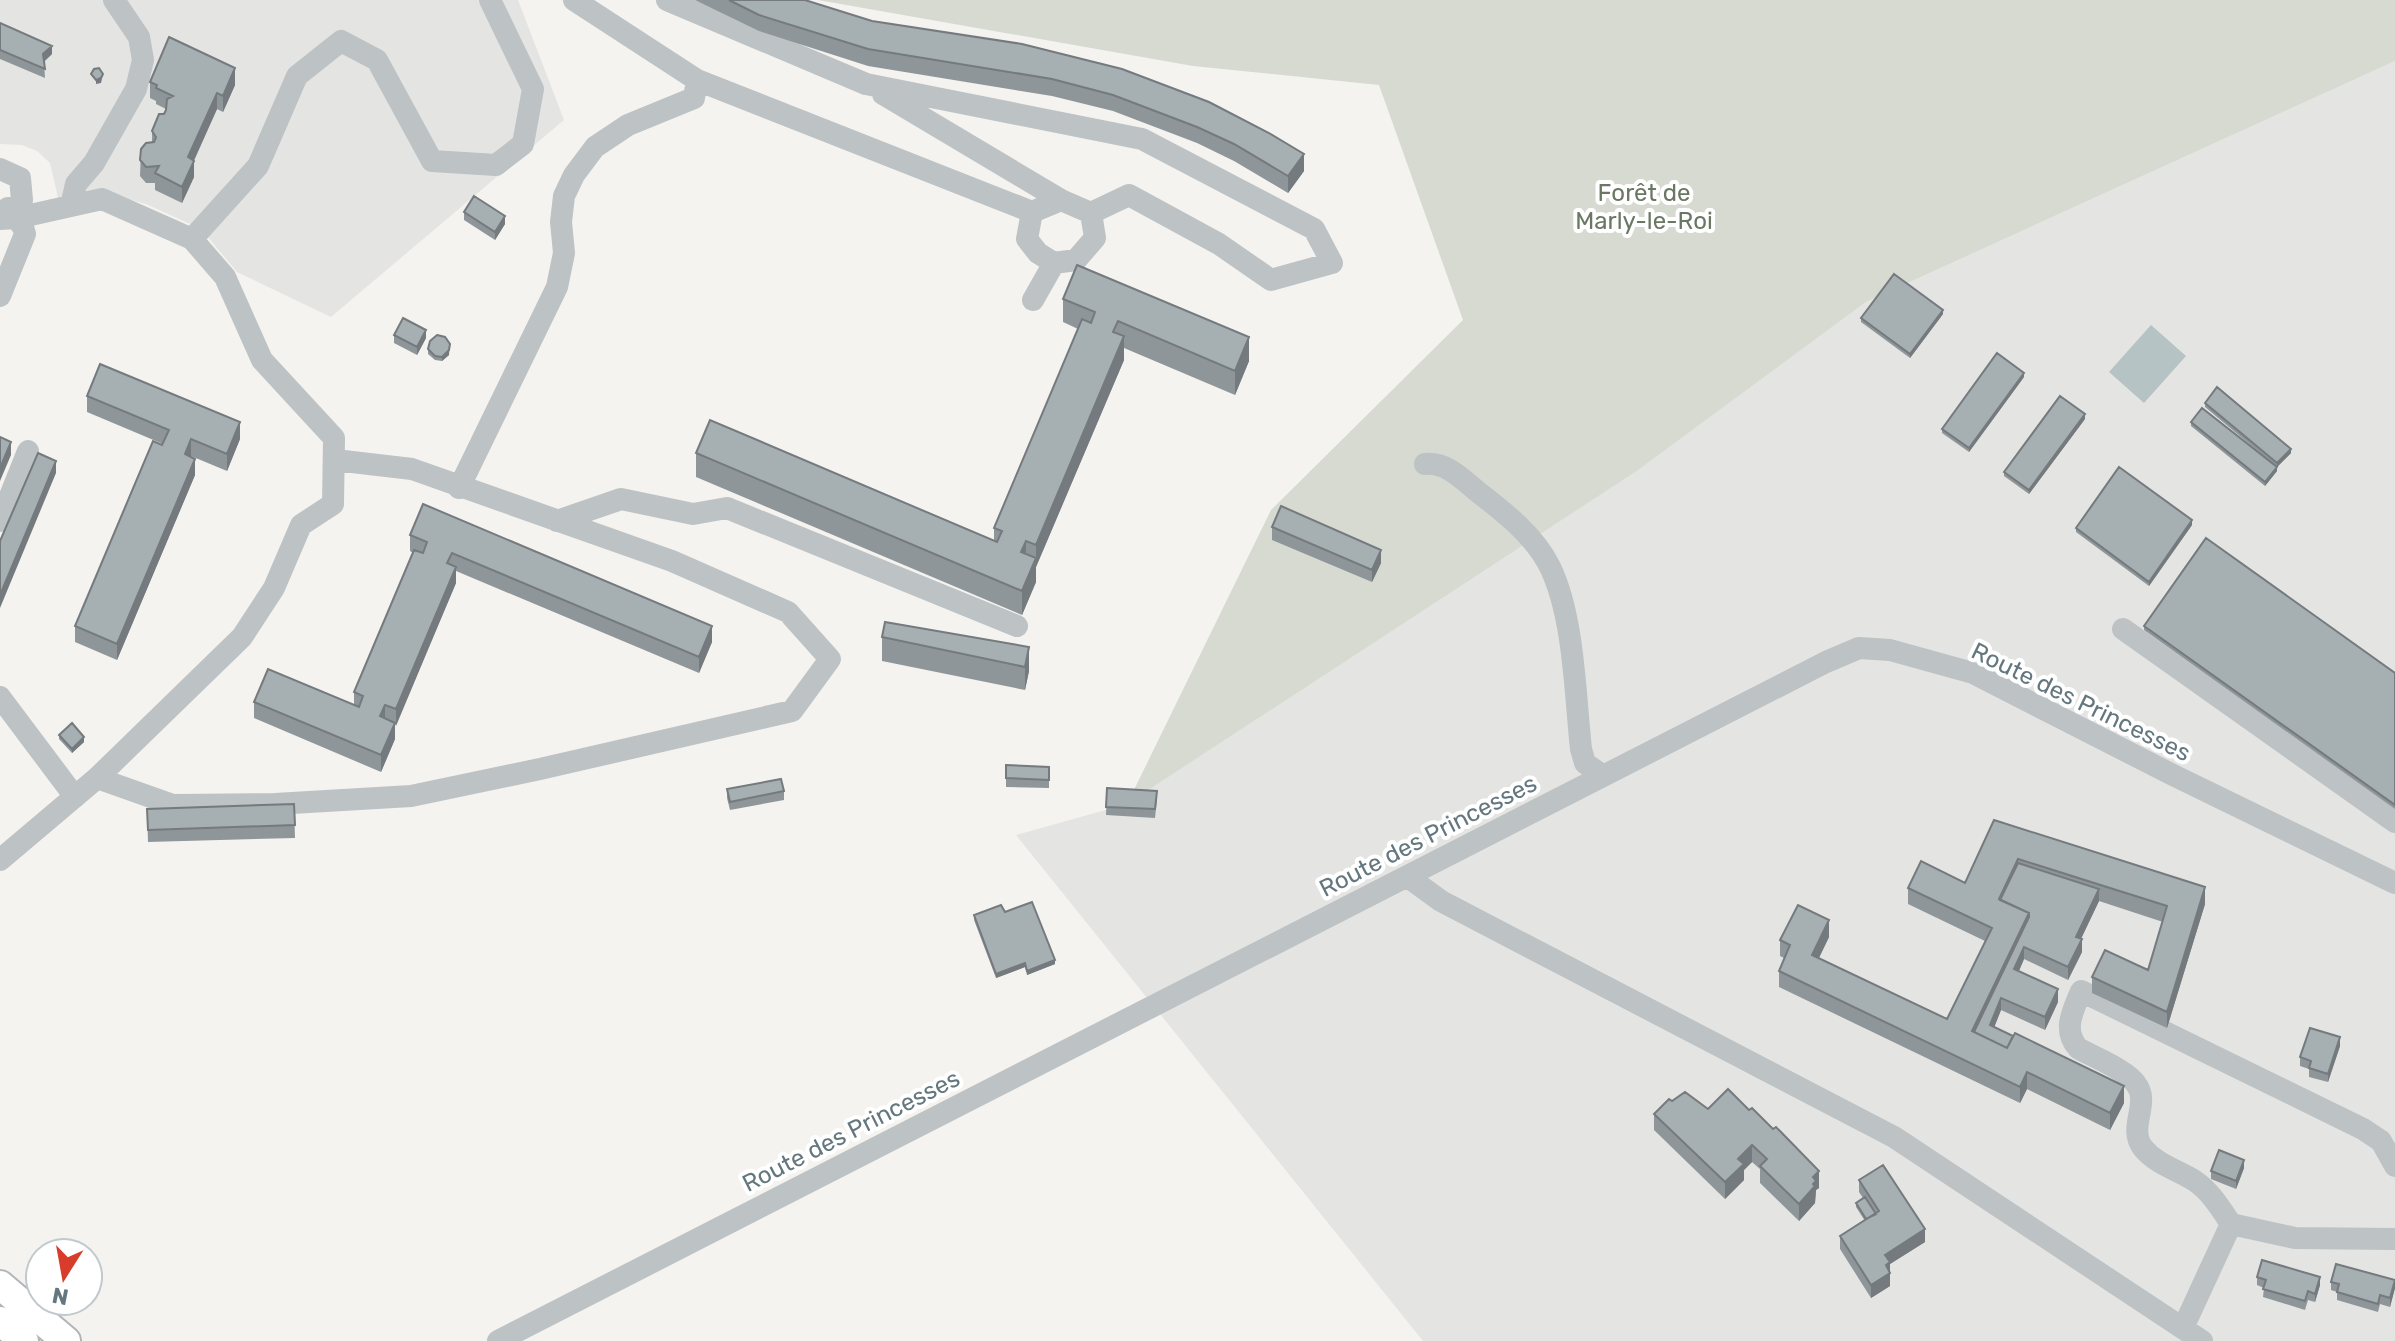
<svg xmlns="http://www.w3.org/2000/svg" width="2395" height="1341" viewBox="0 0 2395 1341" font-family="Rubik,sans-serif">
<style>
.built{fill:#e4e5e3}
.green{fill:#d6dad1}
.water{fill:#b5c3c5}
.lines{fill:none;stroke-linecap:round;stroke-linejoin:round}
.major-casing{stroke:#b0b6b8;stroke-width:32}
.minor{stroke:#bdc2c4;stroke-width:22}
.major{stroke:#fff;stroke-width:28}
.wall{fill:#8f9699}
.shaded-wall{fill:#747a7d}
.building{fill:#a6afb2;stroke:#747a7d;stroke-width:2}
.labels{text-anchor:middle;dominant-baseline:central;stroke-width:8;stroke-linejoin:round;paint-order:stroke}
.park-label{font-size:24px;fill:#697763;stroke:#fff}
.street-label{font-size:24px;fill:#64777f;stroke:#fff}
</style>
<rect width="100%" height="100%" fill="#f4f3f0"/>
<path class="built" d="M0,0H518L564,120L331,317L237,272L201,229L146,204L112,195L59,202L50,163L37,151L22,145L0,144Z
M2395,61V1341H1423L1016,835L1127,804L1637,471L1866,302Z"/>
<path class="green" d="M818,0H2395V61L1866,302L1637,471L1127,804L1271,510L1463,320L1379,85L1193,66Z"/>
<path class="water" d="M2151,325L2186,356L2144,403L2109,372Z"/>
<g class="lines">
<defs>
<path id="major" d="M0,1285L66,1341
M0,1321L24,1341"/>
</defs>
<use href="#major" class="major-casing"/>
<path class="minor" d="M574,0L697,80L1032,212
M667,0L866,84L1142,139L1314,229L1332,263L1271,280L1219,244L1129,195L1091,213
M883,94L1061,200
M0,169L20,178L22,200L17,218
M71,206L76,184L94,163L136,89L143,60L139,37L114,0
M0,219L17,218L102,199L192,239L225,277L262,360L334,438L333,504L301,525L274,588L242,637L97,778L0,860
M192,239L258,166L297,76L341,41L377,60L432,161L496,165L523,144L533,89L490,0
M0,296L25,234L23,227L8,208
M1033,300L1054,263L1076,260L1095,238L1091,213L1061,200L1032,212L1027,239L1038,253L1054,263
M1425,464C1447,462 1462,479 1478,492C1504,512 1535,536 1550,567C1574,616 1575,694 1581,749L1585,763L1603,776
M459,488L557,287L564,253L561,222L564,196L574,175L595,147L628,125L694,98L697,80
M0,521L28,451
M557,521L621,499L693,514L727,508L1017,626
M2123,629L2395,822
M0,697L75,797
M97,778L173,805L275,804L411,796L540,769L792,711L830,659L788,612L672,561L412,469L335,460
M1408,877L1441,901L1894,1137L2202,1341
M2231,1224C2221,1209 2211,1192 2195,1181C2178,1170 2157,1165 2143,1148C2127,1128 2151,1103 2136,1084C2127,1070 2093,1057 2078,1048C2062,1030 2073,1011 2081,991L2363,1129L2381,1141L2395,1166
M2183,1328L2231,1224L2295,1238L2395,1239
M498,1341L1826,662L1859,648L1890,650L1973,673L2171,774L2395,883"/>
<use href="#major" class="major"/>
</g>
<path class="wall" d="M695,0H805L872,21L1022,44L1304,171L1288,193L1234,161L1197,143L1113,111L1052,96L868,66L759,31Z
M0,23L52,54L44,62L45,78L0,59Z
M150,82L235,85L223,112L217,109L194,161V177L182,203L155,190V183H146L140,176L141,149L152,142V131L166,109L156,104V101L150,98Z
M464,212L505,224L495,240L464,220Z
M1063,299L1249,361L1235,395L1124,348V360L1036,567V582L1022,615L696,477V453L994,540V528L1078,329L1063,322Z
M1943,314L1910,358L1861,322V318Z
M394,335L426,338L417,355L394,343Z
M450,344L449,355L442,361L435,360L428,354V349Z
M2024,377L1969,452L1942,433V429Z
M87,396L240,439L227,471L191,456L195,475L117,660L75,642V626L163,444L87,412Z
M2205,403L2291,453L2277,467L2205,407Z
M2085,419L2029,494L2004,476V472Z
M2191,422L2277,471L2265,486L2191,426Z
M2192,525L2149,586L2076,532V528Z
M1272,527L1381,563L1372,582L1272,540Z
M410,535L712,642L699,673L456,571V583L395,726V739L381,772L254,718V702L354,705V692L413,553L410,551Z
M2144,626L2395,673V809L2144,630Z
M882,637L1029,647V671L1025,690L882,661Z
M59,735L84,742L72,753L59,739Z
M1006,765L1049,767V788L1006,787Z
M1107,788L1157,799L1155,818L1106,815Z
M727,789L784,791V800L730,810L727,798Z
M294,804L295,838L148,842L147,809Z
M1994,820L2205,904L2167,1028L2092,993V977L2148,970L2163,922L2099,901L2081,939L2082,952L2068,980L2024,959L2019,971L2058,1002L2045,1030L2001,1010L1994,1027L2124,1103L2110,1130L2027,1089L2020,1103L1779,987V971L1784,958L1780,956V940L1829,937L1819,958L1947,1019L1985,941L1908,904V888L1965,883Z
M1005,912L1055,964L1027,975L1025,967L996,978L974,920V915Z
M2340,1046L2328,1082L2309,1077V1069L2300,1066V1057Z
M1672,1101L1708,1109L1819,1188L1816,1190L1815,1203L1799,1221L1760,1183V1169L1752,1162L1744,1170V1180L1725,1199L1654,1130V1114Z
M2244,1168L2236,1189L2211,1179V1171Z
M1859,1180L1925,1242L1890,1264V1286L1871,1298L1840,1249V1236L1865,1221L1856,1207V1203L1863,1198L1859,1192Z
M2257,1277L2320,1285L2315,1302L2308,1300L2305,1310L2263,1297L2264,1288L2257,1285Z
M2331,1282L2395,1288L2390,1307L2380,1304L2378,1312L2337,1300V1292L2331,1290Z"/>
<path class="shaded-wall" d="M52,46V54L43,62V54Z
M235,68V85L223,112V96Z
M103,74L101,83L96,84V80Z
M217,93V109L188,173V157Z
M1304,154V171L1288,193V176Z
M194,161V177L182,203V187Z
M505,216V224L495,240V232Z
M1943,310V314L1910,358V354Z
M426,330V338L417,355V347Z
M1124,336V360L1036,567V582L1022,615V591L1036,559V545Z
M1249,337V361L1235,395V371Z
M449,350V355L442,361V357Z
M2024,373V377L1969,452V448Z
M2085,414V419L2029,494V490Z
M240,422V439L227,471V454Z
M191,439V456L185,471V454Z
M11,442V455L0,481V468Z
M2291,449V453L2277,467V463Z
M195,459V475L117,660V644Z
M56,461V473L0,608V595Z
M2277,467V471L2265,486V482Z
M2192,520V525L2149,586V582Z
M1026,541V564L1021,552Z
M1381,550V563L1372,582V570Z
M456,567V583L396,726V709Z
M712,626V642L699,673V657Z
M1029,647V671L1025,690V667Z
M385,705V721L380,716Z
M395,723V739L381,772V755Z
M84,737V742L72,753V749Z
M2018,859V875L2004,905L1999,899Z
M2205,887V904L2167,1028V1012Z
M2099,889V901L2076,949V937Z
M2029,913V930L1977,1037L1972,1031Z
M1829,920V937L1812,972V955Z
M2082,939V952L2068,980V967Z
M2024,947V959L2014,982V969Z
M1055,960V964L1027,975V971Z
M1025,963V967L996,978V974Z
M2058,989V1002L2045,1030V1017Z
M2001,998V1010L1990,1038V1025Z
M2340,1037V1046L2328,1082V1074Z
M2027,1072V1089L2020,1103V1087Z
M2124,1086V1103L2110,1130V1113Z
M1752,1145V1162L1744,1170V1180L1725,1199V1182L1738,1159Z
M2244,1160V1168L2236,1189V1181Z
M1819,1171V1188L1816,1190L1815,1203L1799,1221V1204L1813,1177Z
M1925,1229V1242L1890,1264V1286L1871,1298V1285L1885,1255Z
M2320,1277V1285L2315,1302V1294Z
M2395,1280V1288L2390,1307V1298Z"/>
<path class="building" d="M729,0H805L872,21L1022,44L1122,69L1209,102L1269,133L1304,154L1288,176L1234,144L1197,127L1113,95L1052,79L868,49L759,15Z
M0,23L52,46L43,54L45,69L0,50Z
M169,37L235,68L223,96L217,93L188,157L194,161L182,187L155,173L159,166L146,167L140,160L141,149L146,143L154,142L156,137L152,131L159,114H164L166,110L167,99L173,96L156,88L157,85L150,82Z
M99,68L103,74L101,78L96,80L91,74L94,69Z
M474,196L505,216L495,232L464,212Z
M1077,265L1249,337L1235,371L1118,321L1113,332L1124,336L1036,545L1026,541L1021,552L1036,558L1022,591L696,453L710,420L997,542L1002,531L994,528L1082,319L1091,323L1095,312L1063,299Z
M1894,274L1943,310L1910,354L1861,318Z
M403,318L426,330L417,347L394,335Z
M437,335L445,337L450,344L449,350L442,357L435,356L428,349L430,341Z
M1997,353L2024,373L1969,448L1942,429Z
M100,364L240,422L227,454L191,439L185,454L195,459L117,644L75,626L153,441L162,445L169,430L87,396Z
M2217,387L2291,449L2277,463L2205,403Z
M2060,396L2085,414L2029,490L2004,472Z
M2202,408L2277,467L2265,482L2191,422Z
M0,437L11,442L0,468Z
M38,453L56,461L0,595V541Z
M2119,467L2192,520L2149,582L2076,528Z
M423,504L712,626L699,657L452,553L447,563L456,567L396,709L385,705L380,716L395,723L381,755L254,702L268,669L359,707L363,696L354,692L414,550L423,553L427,542L410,535Z
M1281,506L1381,550L1372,570L1272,527Z
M2206,538L2395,673V805L2144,626Z
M885,622L1029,647L1025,667L882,637Z
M72,723L84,737L72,749L59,735Z
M1006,765L1049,767V780L1006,778Z
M781,779L784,791L730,802L727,789Z
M1107,788L1157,791L1155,809L1106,807Z
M294,804L295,825L148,830L147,809Z
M1994,820L2205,887L2167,1012L2092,977L2105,950L2148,970L2167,906L2018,859L1999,899L2029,913L1972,1031L2007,1048L2015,1033L2124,1086L2110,1113L2027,1072L2020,1087L1779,971L1790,945L1780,940L1798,905L1829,920L1812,955L1947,1019L1992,928L1908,888L1921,861L1965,883Z
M2018,863L2099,889L2076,937L2082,939L2068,967L2024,947L2014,969L2058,989L2045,1017L2001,998L1990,1025L2013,1036L2007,1048L1974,1032L2029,917V913L2000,900Z
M1032,902L1055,960L1027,971L1025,963L996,974L974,915L1001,905L1005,912Z
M2310,1028L2340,1037L2328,1074L2309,1068L2311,1061L2300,1057Z
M1728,1089L1749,1110L1752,1108L1773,1129L1776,1127L1819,1171L1813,1177L1816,1181L1813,1184L1815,1186L1799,1204L1760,1166L1767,1159L1752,1145L1738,1159L1744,1164L1725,1182L1654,1114L1669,1099L1672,1101L1685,1092L1708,1109Z
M2219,1150L2244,1160L2236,1181L2211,1171Z
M1883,1165L1925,1229L1885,1255L1890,1262L1886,1265L1890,1273L1871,1285L1840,1236L1879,1211L1859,1180Z
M1865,1197L1876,1214L1866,1219L1856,1203Z
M2262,1260L2320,1277L2315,1294L2308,1291L2305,1301L2263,1289L2266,1280L2257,1277Z
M2336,1264L2395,1280L2390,1298L2380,1295L2378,1304L2337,1292L2339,1284L2331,1282Z"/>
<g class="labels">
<g class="park-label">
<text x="1644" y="193">Forêt de<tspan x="1644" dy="28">Marly-le-Roi</tspan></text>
</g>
<g class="street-label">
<text transform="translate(2081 702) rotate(26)">Route des Princesses</text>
<text transform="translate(1428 836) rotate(-27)">Route des Princesses</text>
<text transform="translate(851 1131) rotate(-27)">Route des Princesses</text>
</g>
</g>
<g transform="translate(64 1277) rotate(191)"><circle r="38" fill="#ffffff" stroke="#c1c9cc" stroke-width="2"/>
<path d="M0-6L14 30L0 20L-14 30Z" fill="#d83d2b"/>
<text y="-12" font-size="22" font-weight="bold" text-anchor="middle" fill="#64777f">N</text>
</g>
</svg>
